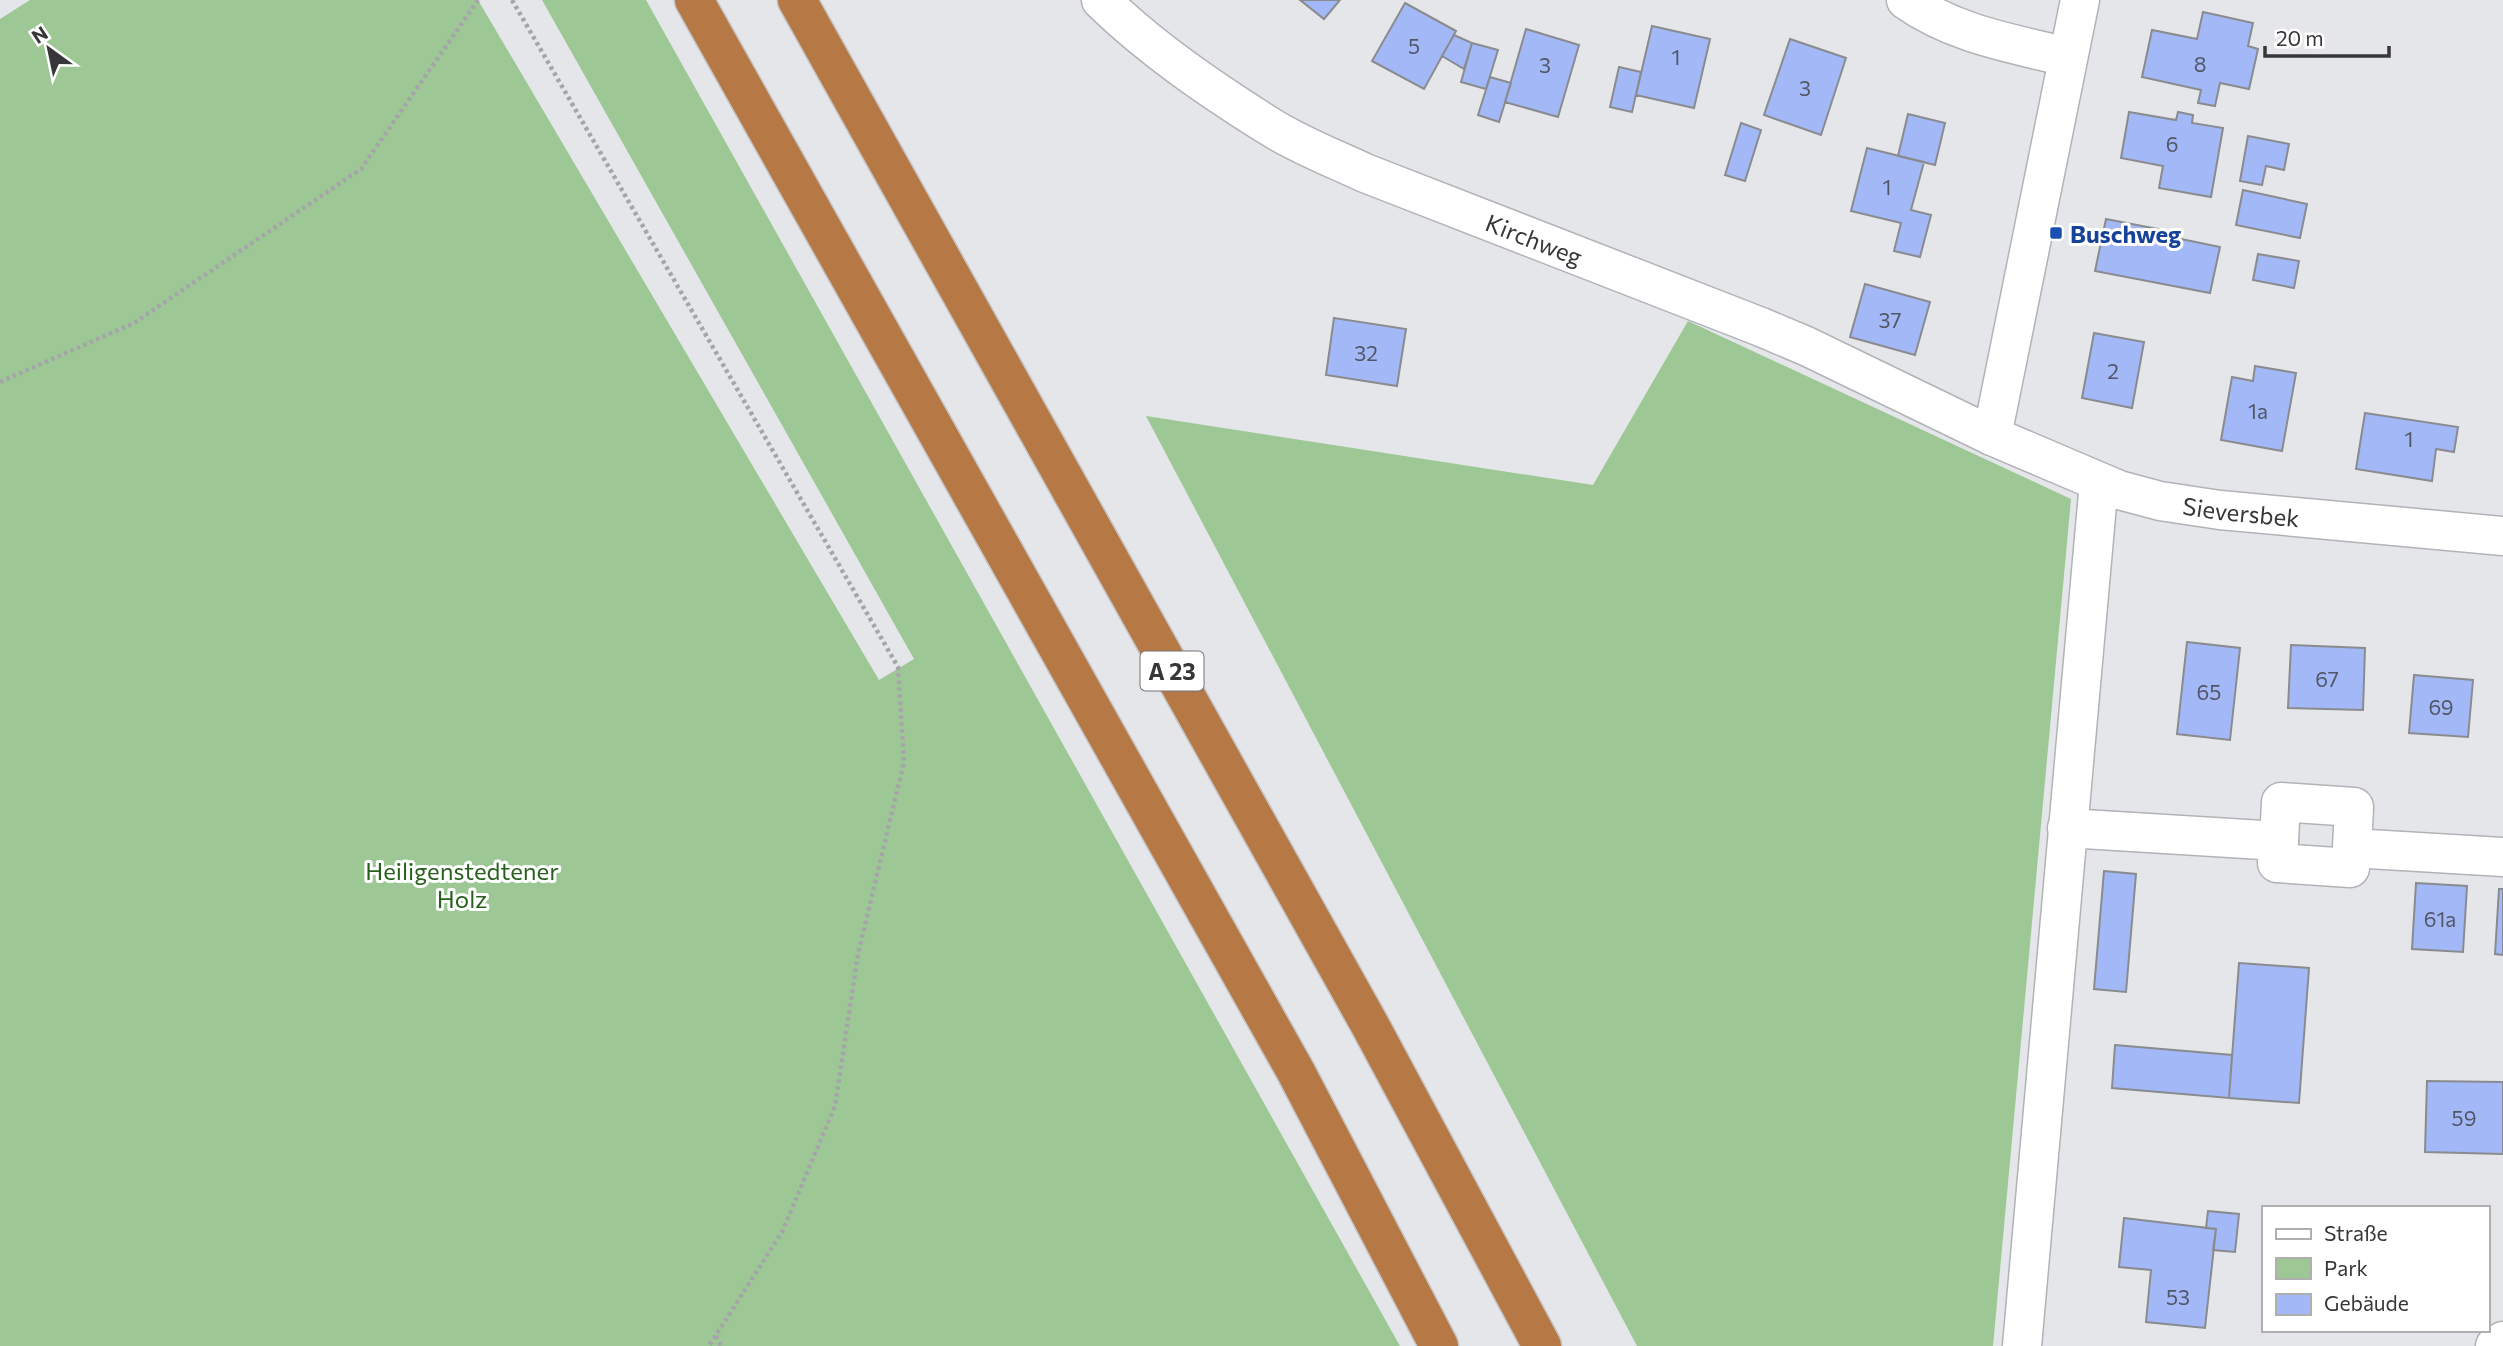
<svg xmlns="http://www.w3.org/2000/svg" width="2503" height="1346" viewBox="0 0 2503 1346" font-family="Commissioner,sans-serif">
<style>
.green{fill:#9dc895}
.building{fill:#a3b8f7;stroke:#8a8b8f;stroke-width:2}
.lines{fill:none;stroke-linecap:round;stroke-linejoin:round}
.minor-casing{stroke:#b1b3b7;stroke-width:41}
.motorway-casing{stroke:#c3c3c4;stroke-width:41}
.path{stroke:#a5a5a9;stroke-width:4.5;stroke-dasharray:3.5 3.5;stroke-linecap:butt}
.minor{stroke:#fff;stroke-width:38}
.motorway{stroke:#b67845;stroke-width:38}
.transit-dot{fill:#1a4fb4;stroke:#fff;stroke-width:2.5}
.labels{text-anchor:middle;dominant-baseline:central;stroke-width:6;stroke-linejoin:round;paint-order:stroke}
.number-label{font-size:21px;fill:#525768}
.shield{fill:#fff;stroke:#737374;stroke-width:2}
.shield-label{font-size:23px;font-weight:bold;fill:#373739}
.transit-label{font-size:24px;font-weight:bold;fill:#164399;stroke:#fff;text-anchor:start}
.street-label{font-size:24px;fill:#373739;stroke:#fff}
.park-label{font-size:24px;fill:#27611d;stroke:#fff}
</style>
<rect width="100%" height="100%" fill="#e5e6ea"/>
<path class="green" d="M30,0H478L879,680L914,659L542,0H646L1400,1346H0V19Z
M1688,321L2071,499L1993,1346H1637L1146,416L1593,485Z"/>
<path class="building" d="M1300,0H1340L1324,19Z
M1405,3L1456,31L1424,89L1372,61Z
M2203,12L2253,23L2248,46L2258,49L2249,89L2220,83L2215,106L2198,103L2201,90L2142,77L2152,30L2197,39Z
M1652,26L1710,39L1694,108L1636,95Z
M1526,29L1579,45L1558,117L1505,102Z
M1454,35L1472,43L1464,69L1442,56Z
M1790,39L1846,58L1821,135L1764,115Z
M1472,43L1498,50L1486,89L1461,82Z
M1619,67L1641,72L1632,112L1610,107Z
M1490,77L1511,83L1499,122L1478,115Z
M2129,112L2176,120L2178,112L2193,115L2192,123L2223,128L2211,197L2159,188L2163,166L2121,158Z
M1908,114L1945,123L1935,165L1898,156Z
M1741,123L1761,130L1745,181L1725,175Z
M2248,136L2289,144L2284,170L2266,166L2262,185L2240,181Z
M1867,148L1924,162L1911,210L1931,215L1920,257L1894,251L1901,223L1851,211Z
M2243,190L2307,204L2300,238L2236,225Z
M2106,219L2158,229L2157,234L2220,247L2210,293L2095,271Z
M2258,254L2299,261L2294,288L2253,280Z
M1865,284L1930,302L1915,355L1850,337Z
M1334,318L1406,329L1397,386L1326,375Z
M2094,333L2144,342L2132,408L2082,398Z
M2255,366L2296,373L2282,451L2221,440L2232,377L2253,381Z
M2365,413L2458,427L2454,452L2436,449L2432,481L2356,469Z
M2187,642L2240,648L2230,740L2177,734Z
M2291,645L2365,648L2363,710L2288,708Z
M2414,675L2473,680L2468,737L2409,733Z
M2104,871L2136,874L2126,992L2094,989Z
M2416,883L2467,886L2463,952L2412,949Z
M2499,889H2503V955L2495,954Z
M2239,963L2309,968L2299,1103L2229,1098Z
M2115,1045L2232,1055L2229,1098L2112,1088Z
M2427,1081L2503,1082V1154L2425,1152Z
M2208,1211L2239,1214L2235,1252L2213,1250L2216,1229L2206,1228Z
M2124,1218L2216,1229L2205,1328L2146,1322L2151,1270L2119,1267Z"/>
<g class="lines">
<defs>
<g id="minor">
<path id="s1" d="M1101,0C1150,48 1210,89 1269,126C1299,145 1333,158 1365,173L1761,327L1806,346L1992,436L2119,490L2160,501L2220,510L2503,536"/>
<path d="M1906,0C1954,34 2011,43 2067,57"/>
<path d="M1992,436L2080,0"/>
<path d="M2067,828L2279,841L2281,802L2354,807L2352,848L2503,857"/>
<path d="M2279,841L2277,863L2350,868L2352,848"/>
<path d="M2022,1346L2099,482"/>
<path d="M2495,1346L2503,1341"/>
</g>
<path id="motorway" d="M694,0L1296,1072L1439,1346
M797,0L1371,1027L1542,1346"/>
</defs>
<use href="#minor" class="minor-casing"/>
<use href="#motorway" class="motorway-casing"/>
<path class="path" d="M512,0L898,667L904,762L858,954L835,1106L782,1232L709,1346
M0,382L134,323L361,169L478,0
M716,1336L721,1346"/>
<use href="#minor" class="minor"/>
<use href="#motorway" class="motorway"/>
</g>
<rect class="transit-dot" x="2049" y="226" width="14" height="14" rx="3.5"/>
<g class="labels">
<g class="number-label">
<text x="1414" y="45">5</text>
<text x="1676" y="56">1</text>
<text x="2200" y="63">8</text>
<text x="1545" y="64">3</text>
<text x="1805" y="87">3</text>
<text x="2172" y="143">6</text>
<text x="1887" y="186">1</text>
<text x="1890" y="319">37</text>
<text x="1366" y="352">32</text>
<text x="2113" y="370">2</text>
<text x="2258" y="410">1a</text>
<text x="2409" y="438">1</text>
<text x="2327" y="678">67</text>
<text x="2209" y="691">65</text>
<text x="2441" y="706">69</text>
<text x="2440" y="918">61a</text>
<text x="2464" y="1117">59</text>
<text x="2178" y="1296">53</text>
</g>
<rect class="shield" x="1140.5" y="651.5" width="63" height="39" rx="5"/>
<g class="shield-label">
<text x="1172" y="671">A 23</text>
</g>
<g class="transit-label">
<text x="2070" y="233">Buschweg</text>
</g>
<g class="street-label">
<text stroke="none"><textPath href="#s1" startOffset="499">Kirchweg</textPath></text>
<text stroke="none"><textPath href="#s1" startOffset="1260">Sieversbek</textPath></text>
</g>
<g class="park-label">
<text x="462" y="870">Heiligenstedtener<tspan x="462" dy="28">Holz</tspan></text>
</g>
</g>
<rect x="2262" y="1206" width="228" height="126" fill="#ffffff" stroke="#afafb0" stroke-width="2"/>
<rect x="2276" y="1229" width="35" height="10" fill="#ffffff" stroke="#afafb0" stroke-width="2"/>
<text x="2324" y="1241" font-size="21" fill="#373739">Straße</text>
<rect x="2276" y="1258" width="35" height="21" fill="#9dc895" stroke="#afafb0" stroke-width="2"/>
<text x="2324" y="1276" font-size="21" fill="#373739">Park</text>
<rect x="2276" y="1294" width="35" height="21" fill="#a3b8f7" stroke="#afafb0" stroke-width="2"/>
<text x="2324" y="1311" font-size="21" fill="#373739">Gebäude</text>
<g transform="translate(49 49) rotate(327)" stroke="#ffffff" stroke-width="5" paint-order="stroke">
<path d="M0-5L12 26L0 18L-12 26Z" fill="#373739"/>
<text y="-10" font-size="19" font-weight="bold" text-anchor="middle" fill="#373739">N</text>
</g>
<path d="M2265 46v10h124v-10" fill="none" stroke="#373739" stroke-width="3.5"/>
<text x="2276" y="46" font-size="21" fill="#373739" stroke="#ffffff" stroke-width="5" paint-order="stroke">20 m</text>
</svg>
